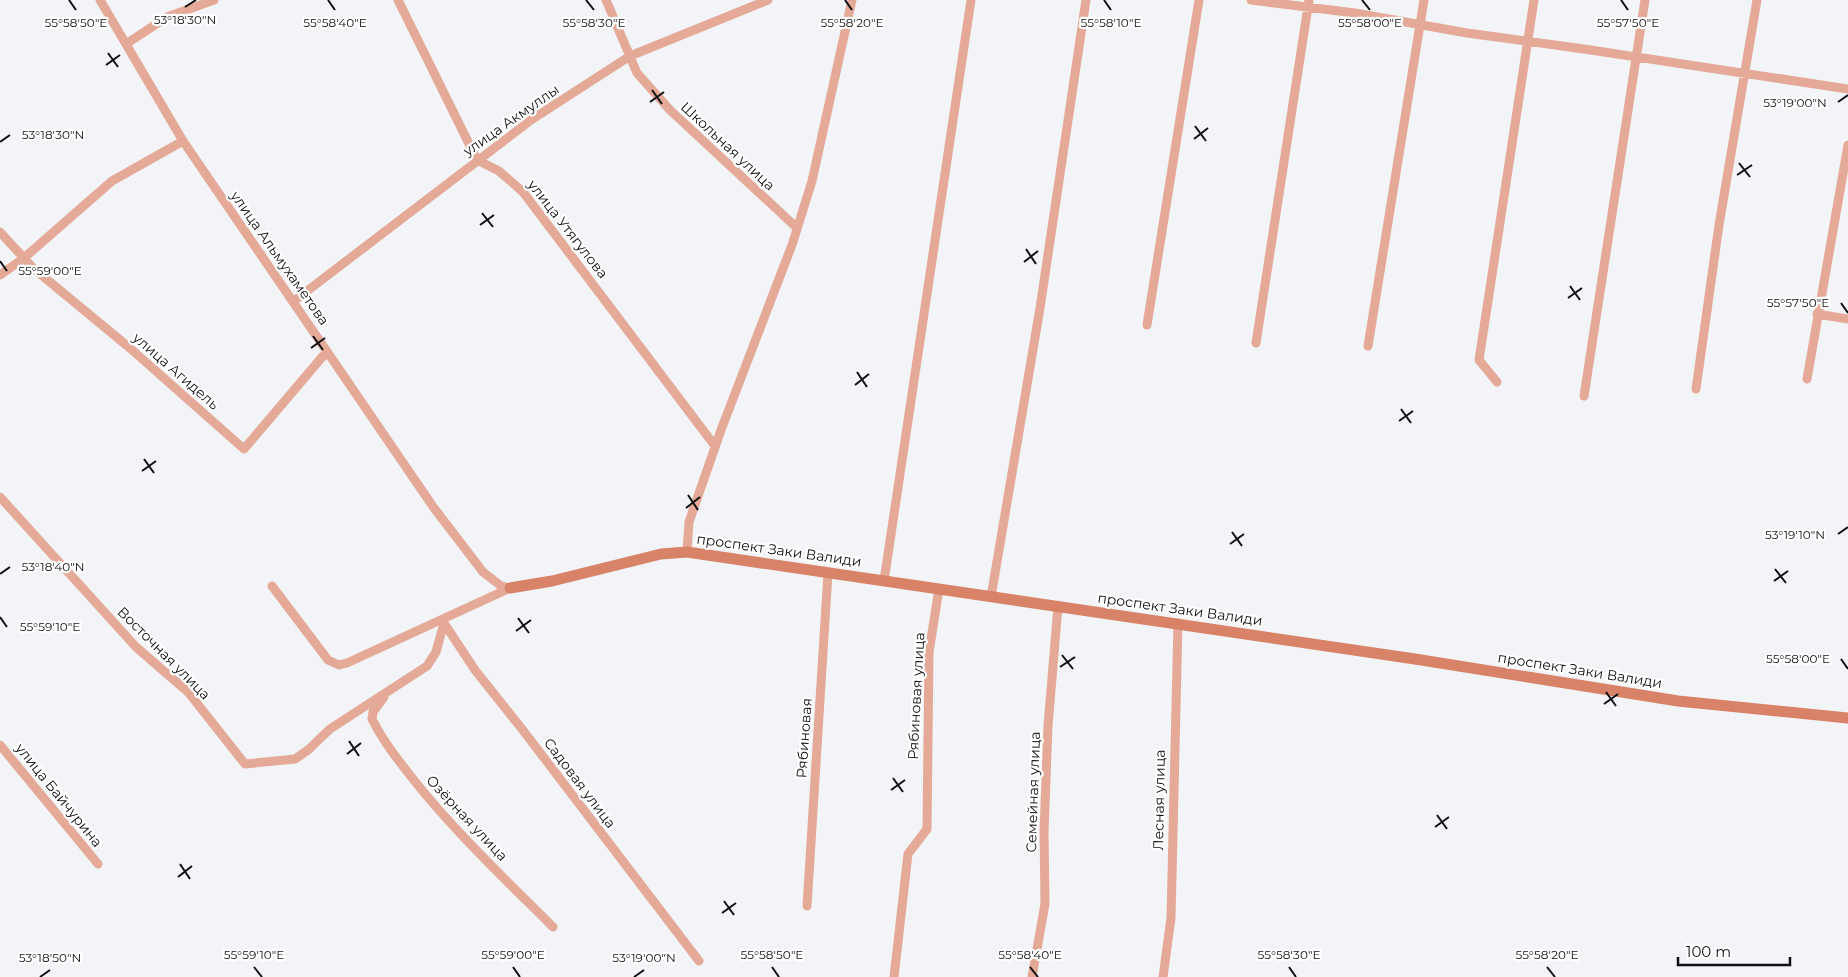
<svg xmlns="http://www.w3.org/2000/svg" width="1848" height="977" viewBox="0 0 1848 977" font-family="Montserrat,sans-serif">
<style>
.lines{fill:none;stroke-linecap:round;stroke-linejoin:round}
.street{stroke:#e4a997;stroke-width:9}
.secondary{stroke:#d88268;stroke-width:11}
.ticks{fill:none;stroke:#0e0f10;stroke-width:2}
.labels{text-anchor:middle;dominant-baseline:central;stroke-width:4.5;stroke-linejoin:round;paint-order:stroke}
.street-label{font-size:14px;fill:#0e0f10;stroke:#fff}
.ticks-label{font-size:12px;text-anchor:middle;fill:#0e0f10;stroke:#fff;stroke-width:4.5;stroke-linejoin:round;paint-order:stroke}
</style>
<rect width="100%" height="100%" fill="#f2f4f7"/>
<g class="lines">
<path class="street" d="M100,0L183,141L434,508L483,572L501,586L510,588
M398,0L477,160L499,171L523,192L715,446
M606,0L637,73L670,110L797,228
M1251,0L1355,13L1467,33L1584,49L1848,89
M126,44L167,17L214,0
M0,232L33,268L131,349L244,449L323,356
M0,275L24,258L112,181L183,141
M294,301L531,120L630,56L768,0
M1817,314L1848,319
M1147,325L1199,0
M1256,343L1309,0
M1368,346L1424,0
M1807,379L1848,145
M1497,382L1479,360L1534,0
M1696,389L1719,225L1757,0
M1584,396L1645,0
M0,497L136,647L188,692L245,764L295,759L308,750L330,729L427,666L436,652L444,623
M687,552L689,522L721,430L792,245L812,181L852,0
M884,581L971,0
M272,586L328,660L339,665L347,663L510,588
M991,597L1040,308L1086,0
M442,620L475,670L522,729L699,961
M384,697L373,712L372,719C383,741 398,760 413,779C455,832 505,879 553,927
M0,745L98,864
M807,906L828,573
M894,977L908,854L927,829L929,652L939,589
M1032,977L1045,904L1044,831L1048,726L1058,606
M1163,977L1171,918L1178,623"/>
<path class="secondary" d="M510,588L552,581L661,554L687,552L1415,659L1678,701L1848,718"/>
</g>
<path class="ticks" d="M69,0L76,10M328,0L335,10M586,0L594,10M845,0L852,10M1104,0L1111,10M1362,0L1370,10M1621,0L1628,10M185,7L196,0M108,53L118,67M106,65L120,55M652,90L662,104M650,102L664,92M1838,102L1848,95M1195,126L1206,141M1194,139L1208,128M0,142L10,135M1739,163L1750,177M1737,175L1752,165M482,213L493,227M480,225L494,215M1026,249L1036,264M0,261L7,271M1024,262L1038,251M1570,286L1580,300M1568,298L1582,288M1841,303L1848,313M313,336L323,350M311,348L325,338M857,372L867,387M855,385L869,374M1401,409L1411,423M1399,421L1413,411M144,459L154,473M142,471L156,461M688,495L698,510M686,508L700,497M1232,532L1242,546M1838,534L1848,527M1230,544L1244,534M1775,569L1786,583M0,574L10,567M1774,581L1788,571M0,617L7,627M518,618L529,633M516,631L531,620M1062,655L1073,669M1841,659L1848,669M1060,667L1075,657M1606,692L1616,706M1604,704L1618,694M349,741L359,756M347,754L361,743M893,778L903,792M891,790L905,780M1437,815L1447,829M1435,827L1449,817M180,864L190,879M178,877L192,866M724,901L734,915M722,913L736,903M254,967L262,977M513,967L520,977M772,967L779,977M1030,967L1038,977M1289,967L1296,977M1547,967L1555,977M40,977L50,970M634,977L644,970"/>
<g class="labels">
<g class="street-label">
<text transform="translate(511 120) rotate(-35)">улица Акмуллы</text>
<text transform="translate(728 146) rotate(43)">Школьная улица</text>
<text transform="translate(568 229) rotate(52)">улица Утягулова</text>
<text transform="translate(280 258) rotate(55)">улица Альмухаметова</text>
<text transform="translate(176 371) rotate(41)">улица Агидель</text>
<text transform="translate(779 550) rotate(8)">проспект Заки Валиди</text>
<text transform="translate(1180 609) rotate(8)">проспект Заки Валиди</text>
<text transform="translate(164 653) rotate(45)">Восточная улица</text>
<text transform="translate(1580 670) rotate(9)">проспект Заки Валиди</text>
<text transform="translate(916 696) rotate(-87)">Рябиновая улица</text>
<text transform="translate(804 738) rotate(-86)">Рябиновая</text>
<text transform="translate(580 783) rotate(53)">Садовая улица</text>
<text transform="translate(1033 792) rotate(-88)">Семейная улица</text>
<text transform="translate(59 795) rotate(51)">улица Байчурина</text>
<text transform="translate(1159 800) rotate(-89)">Лесная улица</text>
<text transform="translate(467 818) rotate(47)">Озёрная улица</text>
</g>
</g>
<g class="ticks-label">
<text x="185" y="24">53°18'30"N</text>
<text x="76" y="27">55°58'50"E</text>
<text x="335" y="27">55°58'40"E</text>
<text x="594" y="27">55°58'30"E</text>
<text x="852" y="27">55°58'20"E</text>
<text x="1111" y="27">55°58'10"E</text>
<text x="1370" y="27">55°58'00"E</text>
<text x="1628" y="27">55°57'50"E</text>
<text x="1795" y="107">53°19'00"N</text>
<text x="53" y="139">53°18'30"N</text>
<text x="50" y="275">55°59'00"E</text>
<text x="1798" y="307">55°57'50"E</text>
<text x="1795" y="539">53°19'10"N</text>
<text x="53" y="571">53°18'40"N</text>
<text x="50" y="631">55°59'10"E</text>
<text x="1798" y="663">55°58'00"E</text>
<text x="254" y="959">55°59'10"E</text>
<text x="513" y="959">55°59'00"E</text>
<text x="772" y="959">55°58'50"E</text>
<text x="1030" y="959">55°58'40"E</text>
<text x="1289" y="959">55°58'30"E</text>
<text x="1547" y="959">55°58'20"E</text>
<text x="50" y="962">53°18'50"N</text>
<text x="644" y="962">53°19'00"N</text>
</g>
<path d="M1678 957v8h112v-8" fill="none" stroke="#0e0f10" stroke-width="2.5"/>
<text x="1686" y="957" font-size="15" fill="#0e0f10" stroke="#ffffff" stroke-width="4" paint-order="stroke">100 m</text>
</svg>
